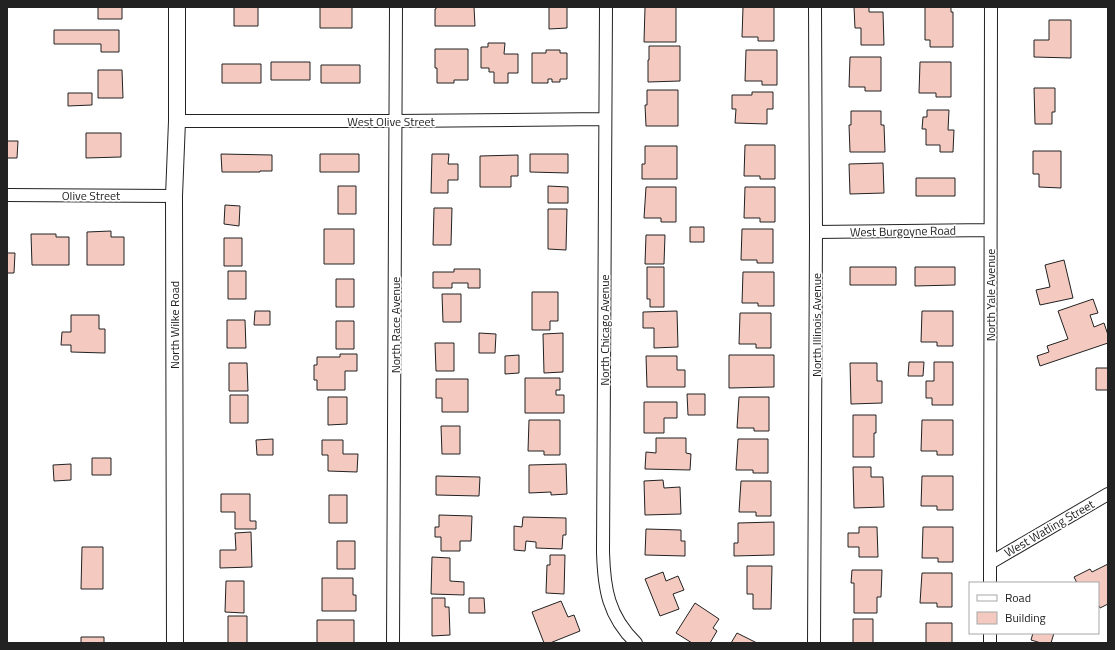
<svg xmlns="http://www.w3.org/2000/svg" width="1115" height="650" viewBox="0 0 1115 650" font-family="'Titillium Web',sans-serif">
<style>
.building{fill:#f3c9c0;stroke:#222}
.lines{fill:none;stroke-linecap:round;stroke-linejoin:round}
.minor-casing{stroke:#222;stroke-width:14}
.tertiary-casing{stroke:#222;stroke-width:18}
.minor{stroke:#fff;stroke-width:12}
.tertiary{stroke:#fff;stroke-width:16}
.labels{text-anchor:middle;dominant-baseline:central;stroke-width:3;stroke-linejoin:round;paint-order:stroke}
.street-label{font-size:12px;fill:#222;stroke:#fff}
</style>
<rect width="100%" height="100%" fill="#fff"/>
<path class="building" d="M98,7H122V19H98Z
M234,7H258V26H234Z
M320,7H352V28H320Z
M436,7H474L475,26H435V9H436Z
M549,7H567V28L549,29Z
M645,7H676V42H644Z
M743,7H774V41H758V37H742Z
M854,7H869V12H883L884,45H861V28H855Z
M925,7H951V12H953V47H930V40H925Z
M1049,20H1071V58L1034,57V40H1049Z
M54,30H119V52H101V44H54Z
M488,43H505L504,54H518V73H508V83H494V72H489V68H481V47H488Z
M649,46H680V81L648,82V60H649Z
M435,49H468V80H454V83H437V68H435Z
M546,50H560V53H567V79H560V82H552V79H548V83H532V53H546Z
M746,50H777V85H762V81H745Z
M850,57H881V91H865V87H849Z
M271,62H310V80H271Z
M920,62H951V97H936V93H919Z
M222,64H261V83H222Z
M321,65H360V83H321Z
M98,70H122L123,98H98Z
M1034,88H1055V112H1052V124H1035Z
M647,90H678V126H646L645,105H647Z
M752,92H773V109H767V124L735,123L736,109H732V95H752Z
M68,93H92V105L68,106Z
M927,110H949L948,130H954L953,152H940V145H926V129H922L923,117H927Z
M851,111H881V125H884L885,152H850L849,125H851Z
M86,133H121V157L86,158Z
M7,141H18L17,158H7Z
M745,145H775V179H760V176H744Z
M645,146H677V179H642V164H645Z
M1033,151H1061V188L1039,187V174H1033Z
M221,154L272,155V171H260V172H222Z
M320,154H359V172H320Z
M432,154H449L448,164H458V180H448V193H431Z
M530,154H568V173L530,172Z
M518,155V176H511V187H480V156Z
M883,163L884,193L850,194L849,164Z
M916,178H955V196H916Z
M338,186H356V214H338Z
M548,186L568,187V203H548Z
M646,187H676V222H661V218H644Z
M745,187H775V222H760V218H744Z
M225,205L240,206L239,226L224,224Z
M434,208H452L451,245H433Z
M548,209H567L566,250L548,249Z
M690,227H704V242H690Z
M324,229H354V264H324Z
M742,229H773V263H757V260H741Z
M111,231V237H124V265H87V232Z
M31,234H56V237H69V265H32Z
M646,235H665L664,264H645Z
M224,238H242V266H224Z
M7,253H15L14,273H7Z
M1064,260L1073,298L1040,305L1036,290L1050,287L1045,265Z
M647,267H664V307H650V299H647Z
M850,267H896V285H850Z
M915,267H955V285L915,286Z
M454,269H480V288H468V283H452V288H433V272H454Z
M228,271H246V299H228Z
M743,272H774V306H758V303H742Z
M336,279H354V307H336Z
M532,292H558V321H550V330H532Z
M442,294H461V322H443Z
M1093,299L1098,313L1090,315L1094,327L1104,323L1108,335V343L1040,366L1037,356L1049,352L1047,346L1068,339L1058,311Z
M255,311H270V325H254Z
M677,311L678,347L654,348V328H643V312Z
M922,311H953V346H937V342H921Z
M740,313H771V348H756V344H739Z
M71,315H99V329H105V353L71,352V345H61L62,332H71Z
M227,320H245L246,348H227Z
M336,321H354V349H336Z
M479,333L496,334L495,353H479Z
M563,333V372L544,373L543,334Z
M435,343H454V371H436Z
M340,354H357V371H345V390H317V380H314V365H317V357H340Z
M519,355V373L505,374V356Z
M729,355H774V387L729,388Z
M646,356H677V370H685V387H647Z
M909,362H924L923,376H908Z
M934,362H953V405H932V398H926V381H934Z
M229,363H247L248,391H229Z
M850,363H877V381H882V403L851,404Z
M1096,368H1108V390H1096Z
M525,378H560V390H556V395H564V413H525Z
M436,379H468V412H442V398H436Z
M687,394H705V415H688Z
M230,395H248V423H230Z
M328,397H347V424L328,425Z
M739,397H769V431H754V428H737Z
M644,402H677V418H664V433H644Z
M853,415H876V433H874V457H853Z
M529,420H560V455H544V451H528Z
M922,420H953V455H937V451H921Z
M441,426H460V454H442Z
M656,438H686V453L691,454L690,470L645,469L646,452L656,453Z
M273,439V455H257L256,440Z
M738,439H768V473H753V470H736Z
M322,440H343V454H358L357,472L328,471V455H322Z
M92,458H111V475H92Z
M71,464V480L54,481L53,465Z
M566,464L567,494L551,495V492L529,493V465Z
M853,467H871V477H883L884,507L854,508Z
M436,476L480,477L479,496L436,495Z
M922,476H953V510H937V506H921Z
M663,480L664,488L680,487L681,514L645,515L644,481Z
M741,481H771V516H756V512H739Z
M221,494H250V521H256V529H235V512H221Z
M329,495H347V523H329Z
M439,515L472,516L471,541H460V551H441V537H435V527H439Z
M523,517L566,518V535H563L562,549L536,548V542L526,541L525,551L514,550V526L522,527Z
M774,522V555L734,556V543H738V523Z
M859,527H877L878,557H859V547H848V533H859Z
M923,527H953V562H938V558H922Z
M646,529L681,530V541H685V556L645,555Z
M251,532L252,567L220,568V550H236L235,533Z
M337,541H355V569H337Z
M82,547H103V589H81Z
M550,555H565L564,594L546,593L547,565H550Z
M432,557L450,558V581L464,582V595L431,594Z
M1108,564V604L1100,608L1098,604V583H1077L1074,577L1090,569L1092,572Z
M747,566H772L771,609H753V594H747Z
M852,570H882L881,597H877V613H854V583H851Z
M663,572L666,581L678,576L684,590L673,594L679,609L660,616L645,579Z
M922,573H952V607H937V603H920Z
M322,578H353V595H356V611H322Z
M226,581H244V613L225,612Z
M432,598H445V607H449L450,635L432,636Z
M469,598H484L485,613H469Z
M561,601L568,617L574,615L580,631L550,643H544L532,612Z
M695,603L719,619L713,628L717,631L710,643H692L676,633Z
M228,616H247V643H228Z
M853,619H873V643H853Z
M317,620H354V643H317Z
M926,623H952V643H926Z
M737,633L757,643H731Z
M1033,633H1054L1051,643H1041L1031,640Z
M81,637H104V643H81Z"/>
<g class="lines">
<defs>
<path id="minor" d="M606,7L603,552C604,588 608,616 636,643
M177,121H395L605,119
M7,195L174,196
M816,232L990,230
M990,563L1108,494
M990,583L991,7
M393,643L396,7
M814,643L816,232L815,7
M990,643V633"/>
<path id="tertiary" d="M175,643L174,196L177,121V7"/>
</defs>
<use href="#minor" class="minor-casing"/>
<use href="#tertiary" class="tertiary-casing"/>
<use href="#minor" class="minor"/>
<use href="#tertiary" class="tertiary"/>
</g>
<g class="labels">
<g class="street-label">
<text x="391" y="121">West Olive Street</text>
<text x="91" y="195">Olive Street</text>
<text transform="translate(903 231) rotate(-1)">West Burgoyne Road</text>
<text transform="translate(990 295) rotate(-90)">North Yale Avenue</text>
<text transform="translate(174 325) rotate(-90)">North Wilke Road</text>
<text transform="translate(395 325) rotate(-90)">North Race Avenue</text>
<text transform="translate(816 325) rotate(-90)">North Illinois Avenue</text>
<text transform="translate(604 330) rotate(-90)">North Chicago Avenue</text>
<text transform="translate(1049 528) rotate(-30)">West Watling Street</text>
</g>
</g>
<rect width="1115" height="650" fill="none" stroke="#222222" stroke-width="16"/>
<rect x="969" y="582" width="130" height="52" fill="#ffffff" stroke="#a7a7a7"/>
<rect x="977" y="595" width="20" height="6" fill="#ffffff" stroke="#a7a7a7"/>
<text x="1005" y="602" font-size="12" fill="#222222">Road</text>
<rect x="977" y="612" width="20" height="12" fill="#f3c9c0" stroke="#a7a7a7"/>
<text x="1005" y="622" font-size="12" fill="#222222">Building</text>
</svg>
